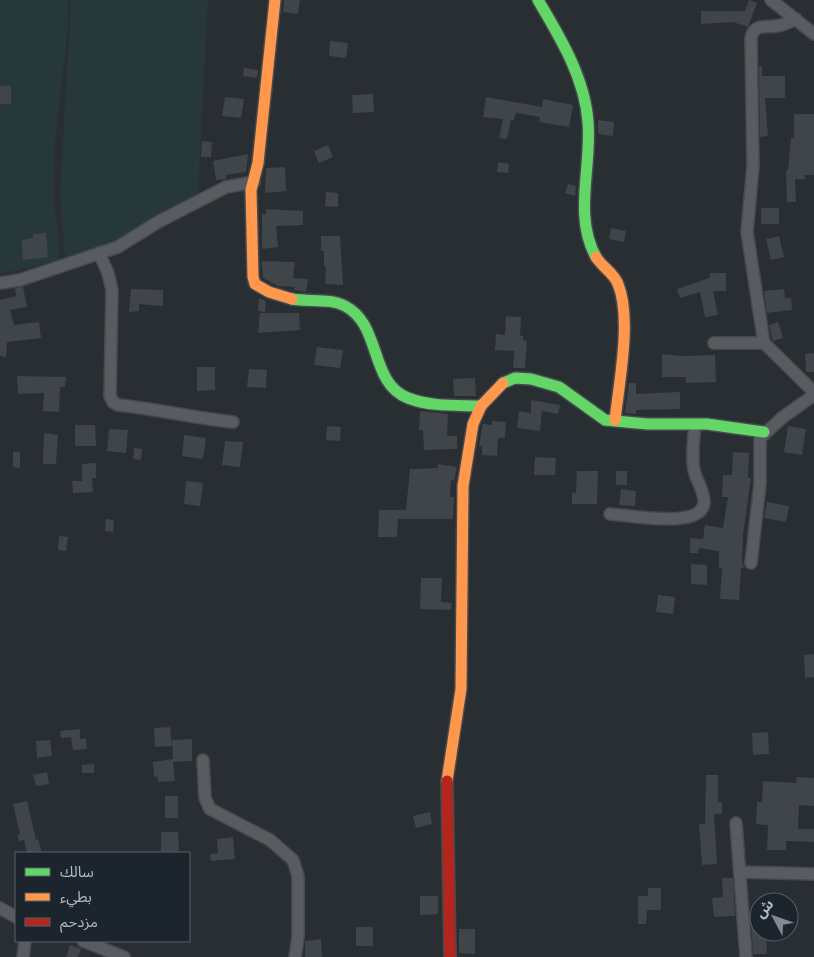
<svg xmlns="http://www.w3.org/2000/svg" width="814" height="957" viewBox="0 0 814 957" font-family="'Source Sans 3','Noto Sans Arabic',sans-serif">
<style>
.green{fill:#273839}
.building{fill:#40454a}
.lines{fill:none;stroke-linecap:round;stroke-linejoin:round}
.street-casing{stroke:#464a4e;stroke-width:14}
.fast-casing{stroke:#464a4e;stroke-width:14}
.slow-casing{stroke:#464a4e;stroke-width:14}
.jam-casing{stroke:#464a4e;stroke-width:14}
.street{stroke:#585c61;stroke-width:11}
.fast{stroke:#63d668;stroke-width:11}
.slow{stroke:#ff974d;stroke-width:11}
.jam{stroke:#b3261e;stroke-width:11}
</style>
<rect width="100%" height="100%" fill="#292e33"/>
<path class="green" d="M0,0H68L69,20L54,149V197L60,260L0,274Z
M71,0H208L198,193L114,241L65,259L60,193Z"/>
<path class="building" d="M284,0H300L298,14L283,12Z
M749,0L757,3L748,27L733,22L701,24V11H745Z
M330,41L348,43L346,58L329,56Z
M759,66H762V76H785V98H765L768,136L760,137Z
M244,68L258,70L257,78L243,76Z
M0,86H11V104H0Z
M373,94L374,112L353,113L352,95Z
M225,97L244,99L241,118L222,116Z
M486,97L542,107L543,99L573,105L569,127L539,122L540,117L516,113L514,120H511L507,139L499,138L503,119L483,117Z
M794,114H814V175H805V179H795L796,202H787L786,170H788L791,138H794Z
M598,120L614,122L613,136L598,134Z
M202,141L212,142L211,157H201Z
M328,145L333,157L319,163L314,151Z
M248,154L246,172L226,175V179L216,180L213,161Z
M498,162L509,164L508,173L497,172Z
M285,167L286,191L265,193L266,168Z
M568,184L576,186L575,196L565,193Z
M326,192L338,193V207L325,206Z
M761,208H779V224H761Z
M266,209L303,211V225L276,226L278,247L262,249V214H266Z
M611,228L626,231L624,242L609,239Z
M46,233L48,257L23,260L22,240L33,238V234Z
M321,236H340L343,285L325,284L326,267L324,266V251H321Z
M779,236L784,257L771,260L766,239Z
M262,261L295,262L293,278L308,279L306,292L294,290L295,287L278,286L263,278Z
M710,273H726V291H713L718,315L705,317L700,292L680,298L677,289L710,278Z
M23,287L27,307L10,310L14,325L39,322L41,338L7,342L6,357L0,356V300L16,296L15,288Z
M131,289L163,290V306L139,304V311L129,312Z
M784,289L785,298H791L792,310L767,313L764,291Z
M259,298L266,301L265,312L258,311Z
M260,313H299L300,330L258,333Z
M506,316L521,317L520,336H523V340L527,341L525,368H513L514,351L495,350L496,334L505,335Z
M778,322L783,338L773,341L769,325Z
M317,347L343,350L340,368L314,365Z
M814,353V372H806L805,354Z
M662,354L681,356L715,355L716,382L686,383V377H662Z
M197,367H215V390L197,391Z
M249,369L267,370L266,388L247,387Z
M17,376L66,377L65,387H60L59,412L43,411L44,393L18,394Z
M475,378L476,396H454L453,379Z
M629,383H636V394L680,392V409L636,410V414L625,413Z
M531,400L560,405L558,414L542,411L540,431L517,428L519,411L531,413Z
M420,411L448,414L447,436H457V449L424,450L423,430H419Z
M492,421L506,422L505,438H498L497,456L482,455V446H479L482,427L483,424L492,425Z
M75,425H95L96,446H75Z
M327,426L341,427L340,441L326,440Z
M788,426L806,429L802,455L784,452Z
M109,429L128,430L126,453L107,451Z
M44,433L58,435L56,464H43Z
M184,435L206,438L203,459L182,456Z
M225,441L243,442L240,467L222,465Z
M134,448L142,449L141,460L133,459Z
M13,452H20V468L13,467Z
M733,452L749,453L748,478H751L743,535L742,561L744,568H741L739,600L720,599L722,568H719V551L699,548L698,553H690V538L703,539L705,525L723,528L728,497H722L723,475H732Z
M535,457L556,458L555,475H534Z
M96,463V478H92L93,492L73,493L72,481H82V464Z
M438,464L457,467L454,481L451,480L450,497H454L453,519H398L397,537H378L379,510H406L410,469L438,468Z
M577,471H598L597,504H572V492L576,493Z
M616,471H627V485H616Z
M186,481L203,483L200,506L184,504Z
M621,489L636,491L635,506L619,505Z
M767,502L789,506L786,522L764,518Z
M106,519L114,520L113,532L105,531Z
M59,536L68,537L66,551L58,550Z
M691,564L707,565V585L691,584Z
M421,578H442L441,602L452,603L451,610L420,609Z
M658,595L675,597L673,614L656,612Z
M814,654V677L805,678L804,655Z
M170,727L172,746L155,747L154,728Z
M80,729V739L86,738L87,749L73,750L71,737L61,738L60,731Z
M768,732L769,754L753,755L752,733Z
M192,739V761L173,762L175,781L158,782L157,776L154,777L153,762L173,759L172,740Z
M50,740L52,756L37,758L36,741Z
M94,764V773H82V765Z
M47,772L49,784L36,786L33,775Z
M706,775H718V802H722V814H714L717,864L702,865L699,824H705Z
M797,777L814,778V806L799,805L798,829H814V842L786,841V850H767L768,825L756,824L757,802H762L763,781L796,783Z
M165,796H178V818H165Z
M27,801L36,840L38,839L42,853H27L24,840L19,841L17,834H20L13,804Z
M430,812L432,824L416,828L413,816Z
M161,832H178L179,851L161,852Z
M233,837L235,859L211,861L210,854L218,853L217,839Z
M722,878H733L735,916L714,917L712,898L723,897Z
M648,888H661V910H647L646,924H638V896H648Z
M420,896H438V914L420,915Z
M751,920H759V932H766L767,954H753Z
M356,927H373V946H356Z
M459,929H475V954L459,953Z
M321,939L322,957H305V941Z
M70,945L81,949L78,957H66Z"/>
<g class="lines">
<defs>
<path id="street" d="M771,0L814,34
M99,253L108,273L112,290L110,396L113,402L118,405C157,409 194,418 233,422
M0,283L20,280L118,247L158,222L226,187L254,182
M714,343H764L814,392
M764,343L747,232L753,166L751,38C754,23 765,28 777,26C784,25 790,22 796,19
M610,514C629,515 703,530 704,502C704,489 696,481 694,470C691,456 694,438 695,424
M751,563L760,484V438L783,417L814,395
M203,760L205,798L210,809L270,840L293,860L298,876V937L295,957
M736,823L746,957
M740,872L814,874
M0,908L16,917
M83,941L124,957
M23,957L25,941"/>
<path id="fast" d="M538,0C560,37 585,78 588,122C592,167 573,216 596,257
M292,299C309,302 330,298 345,306C382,325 369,383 408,398C431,407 457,405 481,406
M503,383L515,378L531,379L559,387L605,420L647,424H707L764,432"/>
<path id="slow" d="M275,0L258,163L251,190L253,277L255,284L269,292L292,299
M596,257C602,267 614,273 618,284C632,318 619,383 615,420
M447,781L461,689L463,486L473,424L481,406L503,383"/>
<path id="jam" d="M447,781L450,957"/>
</defs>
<use href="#street" class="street-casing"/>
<use href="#fast" class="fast-casing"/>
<use href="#slow" class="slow-casing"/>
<use href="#jam" class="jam-casing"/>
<use href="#street" class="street"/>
<use href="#fast" class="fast"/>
<use href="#slow" class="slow"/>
<use href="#jam" class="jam"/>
</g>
<rect x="15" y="852" width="175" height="90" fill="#1c242d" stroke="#586069"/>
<rect x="25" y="868" width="25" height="8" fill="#63d668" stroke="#586069"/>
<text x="60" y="877" font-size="15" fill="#b2bac4">سالك</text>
<rect x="25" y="893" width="25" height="8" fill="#ff974d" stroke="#586069"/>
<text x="60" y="902" font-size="15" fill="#b2bac4">بطيء</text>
<rect x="25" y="918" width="25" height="8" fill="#b3261e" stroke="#586069"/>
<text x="60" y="927" font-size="15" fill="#b2bac4">مزدحم</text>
<g transform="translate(774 917) rotate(311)"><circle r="24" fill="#1c242d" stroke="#586069"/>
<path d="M0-4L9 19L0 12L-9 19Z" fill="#828991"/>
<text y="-8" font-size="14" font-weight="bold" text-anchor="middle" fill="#b2bac4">ش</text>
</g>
</svg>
